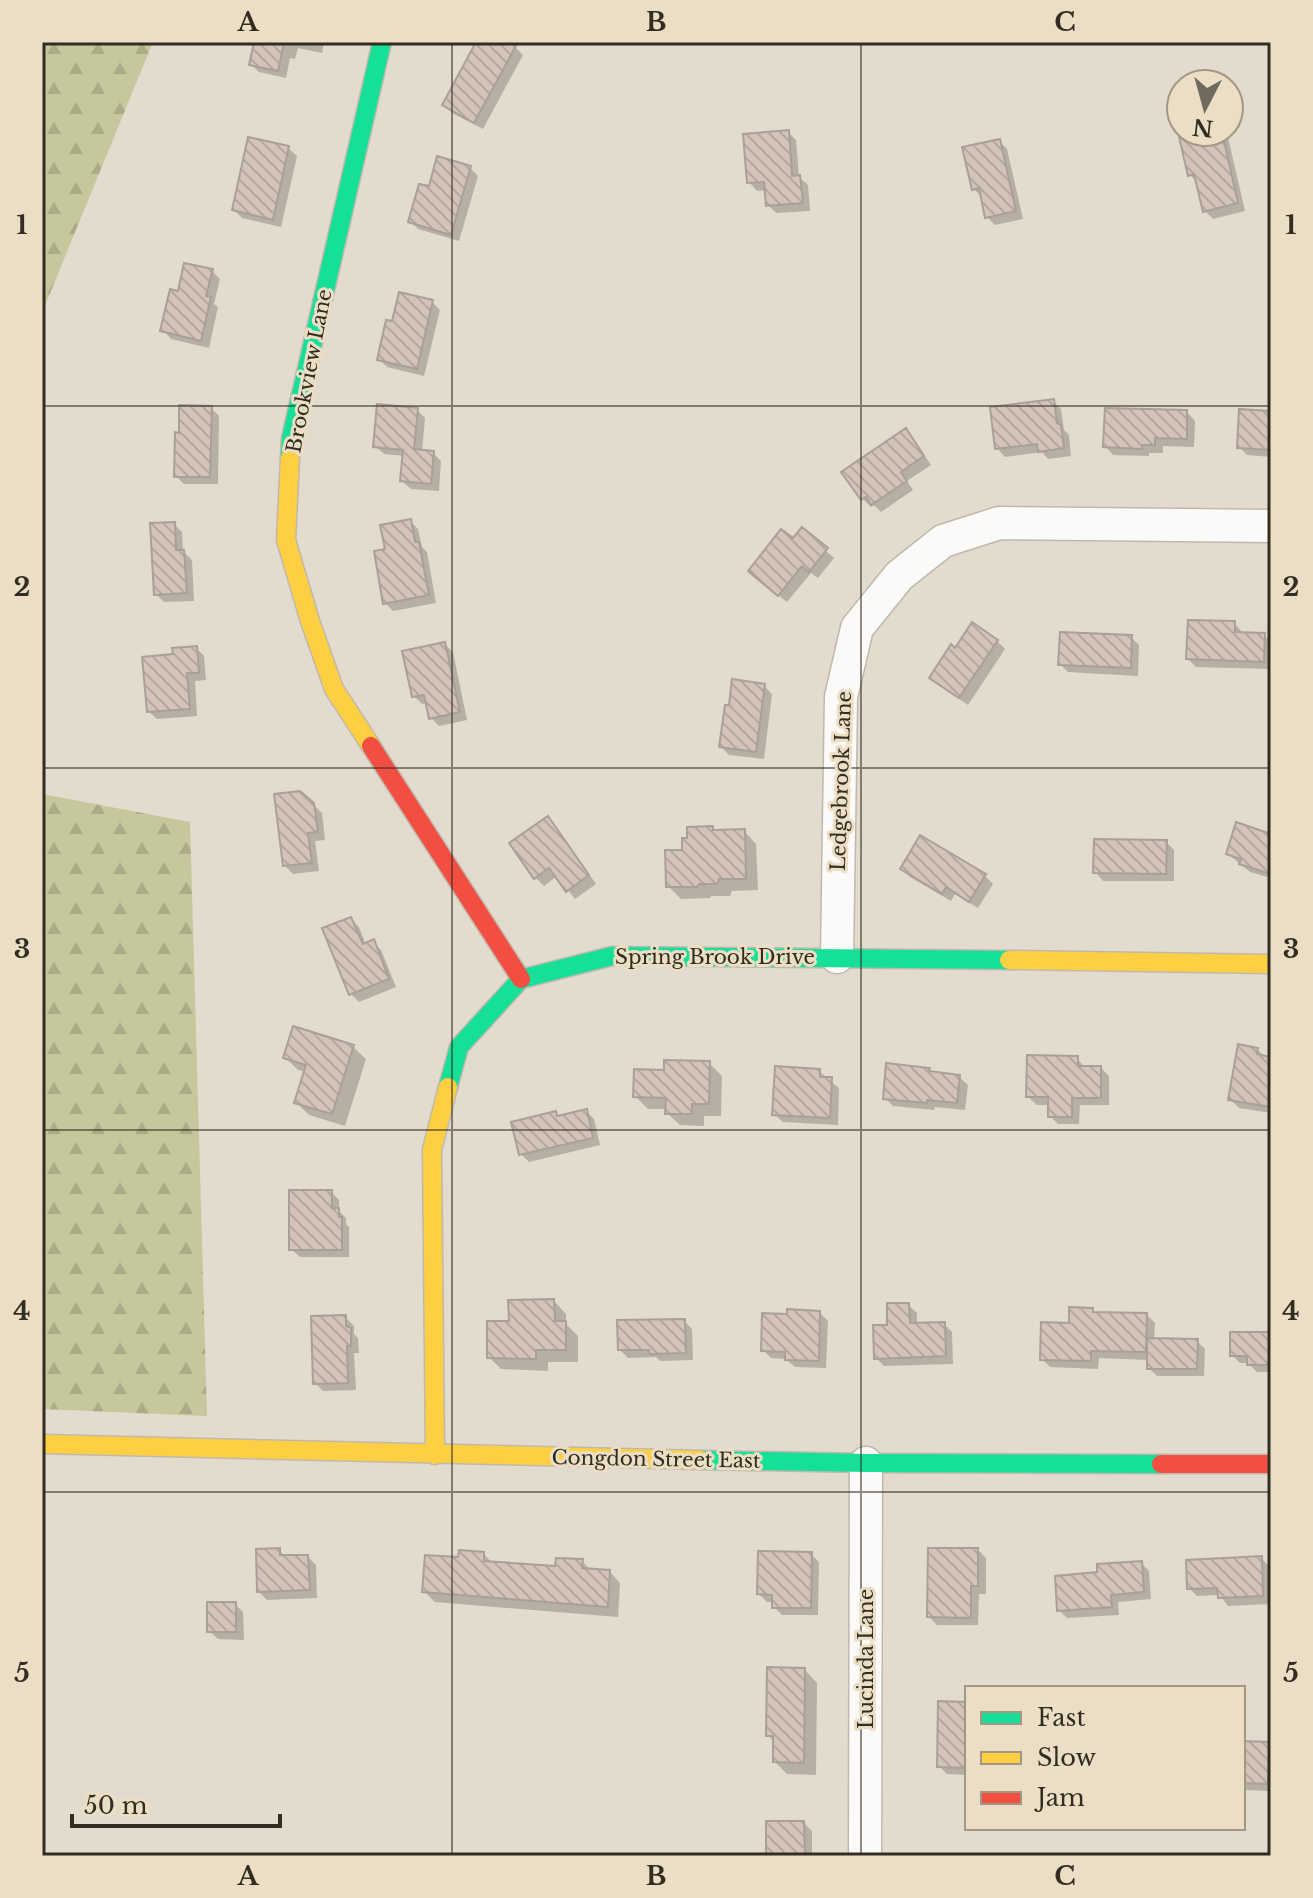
<svg xmlns="http://www.w3.org/2000/svg" width="1313" height="1898" viewBox="0 0 1313 1898" font-family="'Libre Baskerville',serif">
<style>
.forest{fill:url(#forest-firs)}
.shadow{fill:#0003}
.building{fill:url(#building-back-hatch);stroke:#a9a098;stroke-width:2}
.lines{fill:none;stroke-linecap:round;stroke-linejoin:round}
.street-casing{stroke:#bfb9ad;stroke-width:35}
.fast-casing{stroke:#bfb9ad;stroke-width:21}
.slow-casing{stroke:#bfb9ad;stroke-width:21}
.jam-casing{stroke:#bfb9ad;stroke-width:21}
.street{stroke:#fbfaf8;stroke-width:32}
.fast{stroke:#16e098;stroke-width:18}
.slow{stroke:#ffcf43;stroke-width:18}
.jam{stroke:#f24e42;stroke-width:18}
.grid{fill:none;stroke:#322d23;stroke-width:2;stroke-opacity:0.55}
.labels{text-anchor:middle;dominant-baseline:central;stroke-width:6;stroke-linejoin:round;paint-order:stroke}
.street-label{font-size:20px;fill:#322d23;stroke:#ecdec4}
.neatline{fill:none;stroke:#322d23;stroke-width:3}
.grid-label{font-size:26px;text-anchor:middle;font-weight:bold;fill:#322d23}
</style>
<defs>
<pattern id="forest-firs" width="22" height="20" patternUnits="userSpaceOnUse" patternTransform="scale(2)"><rect width="22" height="20" fill="#c6c79d"/><path d="M5 1l3.5 6h-7zM16 11l3.5 6h-7z" fill="#abab87"/></pattern>
<pattern id="building-back-hatch" width="6" height="6" patternUnits="userSpaceOnUse" patternTransform="scale(2)"><rect width="6" height="6" fill="#d4c3b9"/><path d="M-1 5l2 2M0 0l6 6M5-1l2 2" fill="none" stroke="#b6a89f"/></pattern>
</defs>
<rect width="100%" height="100%" fill="#e3dbcd"/>
<path class="forest" d="M42,42H153L42,313Z
M42,794L190,822L207,1416L42,1409Z"/>
<path class="shadow" d="M256,42H324L322,53L298,48L295,59L290,58L286,78L259,72L251,64Z
M478,42H505L515,47L523,55L483,129L452,113L444,105Z
M788,132L796,140L799,177L808,185L810,211L776,213L768,205L767,190L757,191L749,182Z
M1189,132L1227,133L1245,211L1213,219L1205,211L1198,183L1190,175Z
M999,141L1007,149L1023,219L995,225L987,217L983,198L974,189Z
M288,148L297,156L281,227L242,218L234,210Z
M470,168L478,176L459,241L418,229L410,221L430,189Z
M212,271L220,279L214,304L218,307L209,348L171,339L163,330L179,293Z
M432,302L440,310L424,376L387,367L379,359L393,324Z
M1053,401L1061,409L1064,430L1069,435L1071,456L1048,459L1042,452L1005,457L997,448Z
M211,408L219,416L218,484H184L176,476L181,435Z
M417,410L425,418L422,452L433,453L441,461L439,491L411,489L402,481L405,456L384,454L375,446Z
M1187,412L1195,421L1194,447L1163,446V453H1149V456L1113,455L1105,446Z
M1271,413V457L1247,455L1239,447Z
M905,430L913,438L931,465L907,481L913,490L881,512L874,505L871,507L863,499Z
M410,521L418,529L422,547L427,552L436,603L393,611L385,603L387,551Z
M174,524L182,532L183,551L192,560L194,601L164,602L156,594Z
M802,530L834,558L818,578L811,573L787,602L758,579Z
M1234,623L1242,632V635H1264L1271,642V669L1196,667L1188,659Z
M1131,637L1139,645L1138,676L1068,672L1060,664Z
M997,641L1005,649L968,705L939,685L931,677L956,650Z
M444,644L453,652L467,720L439,726L431,718L428,703L422,704L414,696Z
M196,648L204,656L206,680L195,681L197,716L157,719L148,711L175,656Z
M764,686L772,694L764,759L729,755L721,747Z
M313,804L322,813L325,840L315,841L319,871L293,874L285,866Z
M548,819L556,827L596,884L575,899L557,876L544,886L536,878Z
M712,828L716,832L744,831L756,844L758,890L732,891L730,896H711L710,898L681,899L668,886L684,851Z
M1271,835V878L1250,872L1228,854Z
M1166,842L1174,850V881H1103L1095,872Z
M902,869L985,876L993,884L978,908L955,894L951,901L910,877Z
M351,919L359,927L366,945L373,942L381,950L396,987L359,1002L351,994Z
M353,1047L366,1059L345,1126L309,1115L296,1102L306,1072L298,1070L285,1057Z
M1258,1050L1266,1058L1271,1059V1113L1239,1108L1230,1099Z
M1077,1058L1085,1068H1101L1109,1076V1105H1080L1079,1124H1058L1050,1116V1105H1037L1028,1097Z
M709,1063L722,1076L721,1116H704V1126L680,1125L667,1113V1109H648L635,1096L667,1072Z
M929,1070L933,1074L959,1077L968,1085L965,1110L935,1107L934,1110L893,1106L885,1098Z
M819,1071L839,1088L838,1125L783,1122L774,1114Z
M586,1111L594,1119L600,1145L529,1162L521,1154L555,1113L559,1117Z
M331,1192L339,1200V1211L346,1218V1224L349,1227V1257H300L291,1249Z
M554,1301L566,1314V1324L578,1336V1362H548V1371L501,1369L489,1357L511,1323Z
M908,1305L917,1313V1325L944,1324L952,1332L953,1364L884,1366L876,1358L889,1327Z
M1092,1310L1096,1314L1147,1315L1155,1323L1154,1340L1197,1341L1205,1349L1204,1376H1157L1149,1368V1360L1099,1358L1098,1369L1050,1367L1042,1359L1070,1325Z
M820,1313L828,1321L826,1368L795,1367L786,1359L771,1358L763,1350Z
M346,1318L354,1326V1334L358,1338L359,1353H354L356,1390L323,1391L315,1383Z
M684,1321L692,1329L693,1360L660,1361L656,1357L628,1358L620,1350Z
M1271,1334V1372H1257L1248,1363H1240L1232,1355Z
M279,1550L286,1557H308L316,1565L317,1598L267,1600L259,1592Z
M978,1550L986,1558V1594H979L978,1625H937L929,1617Z
M484,1554L493,1564L557,1568L582,1561L591,1571L610,1572L620,1583L618,1617L435,1602L424,1591L460,1560Z
M811,1554L819,1562L818,1615H782L774,1607V1602H767L759,1594Z
M1261,1558L1269,1566L1271,1604L1228,1606L1220,1595L1197,1596L1189,1588Z
M1141,1563L1149,1571L1151,1599L1118,1602L1119,1615L1067,1618L1059,1610L1099,1574Z
M235,1604L243,1612L244,1640L218,1639L209,1631Z
M805,1670L817,1683L816,1775L787,1774L775,1762V1742L768,1735Z
M967,1704V1775L947,1774L939,1766Z
M1243,1743L1269,1744L1271,1746V1791L1246,1790L1243,1787Z
M804,1823L812,1831V1856H768Z
M963,1854L965,1856H934V1855Z"/>
<path class="building" d="M254,42H284L278,71L249,65Z
M476,42H518L474,123L442,105Z
M789,130L792,176L800,175L803,203L766,206L764,182L747,183L743,134Z
M1178,132H1222L1238,203L1203,212L1194,174L1188,176Z
M248,137L289,146L273,220L232,210Z
M1000,139L1016,211L985,218L979,188L972,190L962,147Z
M437,156L471,166L451,235L408,222L419,184L429,186Z
M184,263L213,269L206,296L211,297L201,341L160,331L170,289L178,291Z
M399,292L433,300L417,369L377,360L386,320L392,321Z
M1054,399L1057,423L1061,425L1064,448L1038,452L1037,444L995,449L990,407Z
M377,404L418,408L414,449L434,451L431,484L400,481L403,450L373,447Z
M179,405L212,406L210,477H174L175,432L179,433Z
M1105,408L1187,410V439L1155,438V445H1142V449L1103,447Z
M1239,409L1271,411V450L1237,448Z
M906,428L924,456L901,472L907,481L871,505L866,497L861,500L841,472Z
M411,519L415,542H419L429,595L383,604L374,551L385,549L380,525Z
M175,522L176,550H184L187,593L154,595L150,523Z
M802,527L828,548L809,572L802,566L778,596L748,571L781,529L793,538Z
M1188,620L1235,621V632L1265,633L1264,662L1186,659Z
M972,622L998,640L959,698L929,678L951,644L955,648Z
M1060,632L1132,635L1131,668L1058,665Z
M445,642L460,712L429,719L424,695L412,697L402,651Z
M197,646L199,673H187L190,709L147,712L142,657L173,654L172,648Z
M732,679L765,684L756,752L719,747L725,705H729Z
M300,791L314,803L318,832L308,833L312,863L283,866L274,794Z
M548,816L589,875L566,892L549,868L534,879L509,843Z
M1236,822L1271,834V874L1239,864L1241,859L1226,854Z
M713,826V830L745,829L746,879H719L717,884H699L697,887H666L665,850H682V838H687V827Z
M920,835L986,874L969,902L946,887L942,894L900,869Z
M1094,839L1167,840L1166,874L1093,873Z
M351,917L363,944L374,939L389,979L349,995L322,928Z
M293,1026L354,1045L332,1114L294,1103L306,1065L283,1058Z
M1238,1044L1258,1048L1257,1054L1271,1057V1107L1228,1100Z
M1027,1055L1078,1056V1066H1101V1098H1072V1117H1048V1097H1026Z
M664,1060L710,1061L709,1104H692V1114H665L666,1098L633,1097L634,1069L664,1070Z
M886,1063L930,1068L929,1071L960,1075L957,1103L927,1100V1103L883,1099Z
M775,1066L820,1069V1077H832L830,1118L772,1115Z
M587,1109L593,1138L519,1155L511,1122L556,1111L557,1116Z
M289,1190H332V1208H339V1217H342V1250H289Z
M554,1299L555,1321H566V1350H536V1359L487,1358V1321H509L508,1300Z
M887,1303H909L910,1323L945,1322L946,1356L874,1359L873,1325H887Z
M1069,1307L1093,1308V1312L1147,1313L1146,1352L1091,1351V1361L1040,1360L1041,1322L1069,1323Z
M787,1309L820,1311L819,1361L785,1360V1352L761,1351L762,1313L787,1314Z
M346,1315V1326L351,1328V1346H347L348,1383L313,1384L311,1316Z
M685,1319L686,1353L650,1354L649,1350H618L617,1320Z
M1230,1332H1271V1365H1247V1356H1230Z
M1147,1338L1198,1339L1197,1369H1147Z
M280,1548V1555H308L310,1590L257,1592L256,1549Z
M928,1548H978V1586H971V1618L927,1617Z
M459,1550L484,1552V1561L555,1566L556,1558L583,1559L582,1568L610,1570L608,1607L422,1592L425,1555L458,1557Z
M758,1551L812,1552L811,1608H772V1595L757,1594Z
M1262,1556L1263,1596L1218,1598L1217,1588L1187,1589L1186,1560Z
M1142,1561L1144,1592L1111,1595L1112,1607L1057,1611L1055,1576L1097,1572V1564Z
M207,1602H236V1632H207Z
M767,1667L805,1668L804,1763L773,1762V1736H766Z
M938,1701L967,1702V1768L937,1767Z
M1243,1741L1270,1742L1268,1784L1243,1783Z
M766,1821H804L805,1856H766Z"/>
<g class="lines">
<defs>
<path id="street" d="M837,957L841,697L857,628L899,576L943,541L999,523L1271,526
M865,1856L866,1463"/>
<path id="fast" d="M290,458L291,438L382,42
M448,1087L459,1047L521,979L612,956L1009,960
M701,1460L866,1463L1161,1464"/>
<path id="slow" d="M290,458L286,540L310,621L334,689L371,746
M1009,960L1271,964
M42,1444L701,1460
M435,1455L432,1150L448,1087"/>
<path id="jam" d="M371,746L521,979
M1161,1464H1271"/>
</defs>
<use href="#street" class="street-casing"/>
<use href="#fast" class="fast-casing"/>
<use href="#slow" class="slow-casing"/>
<use href="#jam" class="jam-casing"/>
<use href="#street" class="street"/>
<use href="#fast" class="fast"/>
<use href="#slow" class="slow"/>
<use href="#jam" class="jam"/>
</g>
<path class="grid" d="M452,42V1856M861,42V1856M42,406H1271M42,768H1271M42,1130H1271M42,1492H1271"/>
<g class="labels">
<g class="street-label">
<text transform="translate(309 371) rotate(-79)">Brookview Lane</text>
<text transform="translate(841 781) rotate(-88)">Ledgebrook Lane</text>
<text x="715" y="957">Spring Brook Drive</text>
<text transform="translate(656 1459) rotate(1)">Congdon Street East</text>
<text transform="translate(866 1659) rotate(-90)">Lucinda Lane</text>
</g>
</g>
<rect width="1313" height="1898" fill="none" stroke="#ecdec4" stroke-width="88"/>
<rect x="965" y="1686" width="280" height="144" fill="#ecdec4" stroke="#a29784" stroke-width="2"/>
<rect x="981" y="1712" width="40" height="12" fill="#16e098" stroke="#a29784" stroke-width="2"/>
<text x="1037" y="1726" font-size="24" fill="#322d23">Fast</text>
<rect x="981" y="1752" width="40" height="12" fill="#ffcf43" stroke="#a29784" stroke-width="2"/>
<text x="1037" y="1766" font-size="24" fill="#322d23">Slow</text>
<rect x="981" y="1792" width="40" height="12" fill="#f24e42" stroke="#a29784" stroke-width="2"/>
<text x="1037" y="1806" font-size="24" fill="#322d23">Jam</text>
<g transform="translate(1205 108) rotate(186)"><circle r="38" fill="#ecdec4" stroke="#a29784" stroke-width="2"/>
<path d="M0-6L14 30L0 20L-14 30Z" fill="#706a5e"/>
<text y="-12" font-size="22" font-weight="bold" text-anchor="middle" fill="#322d23">N</text>
</g>
<path d="M72 1814v12h208v-12" fill="none" stroke="#322d23" stroke-width="4"/>
<text x="84" y="1814" font-size="24" fill="#322d23" stroke="#ecdec4" stroke-width="6" paint-order="stroke">50 m</text>
<rect x="44" y="44" width="1225" height="1810" class="neatline"/>
<g class="grid-label">
<text x="248" y="31">A</text>
<text x="656" y="31">B</text>
<text x="1065" y="31">C</text>
<text x="22" y="234">1</text>
<text x="1291" y="234">1</text>
<text x="22" y="596">2</text>
<text x="1291" y="596">2</text>
<text x="22" y="958">3</text>
<text x="1291" y="958">3</text>
<text x="22" y="1320">4</text>
<text x="1291" y="1320">4</text>
<text x="22" y="1682">5</text>
<text x="1291" y="1682">5</text>
<text x="248" y="1885">A</text>
<text x="656" y="1885">B</text>
<text x="1065" y="1885">C</text>
</g>
</svg>
